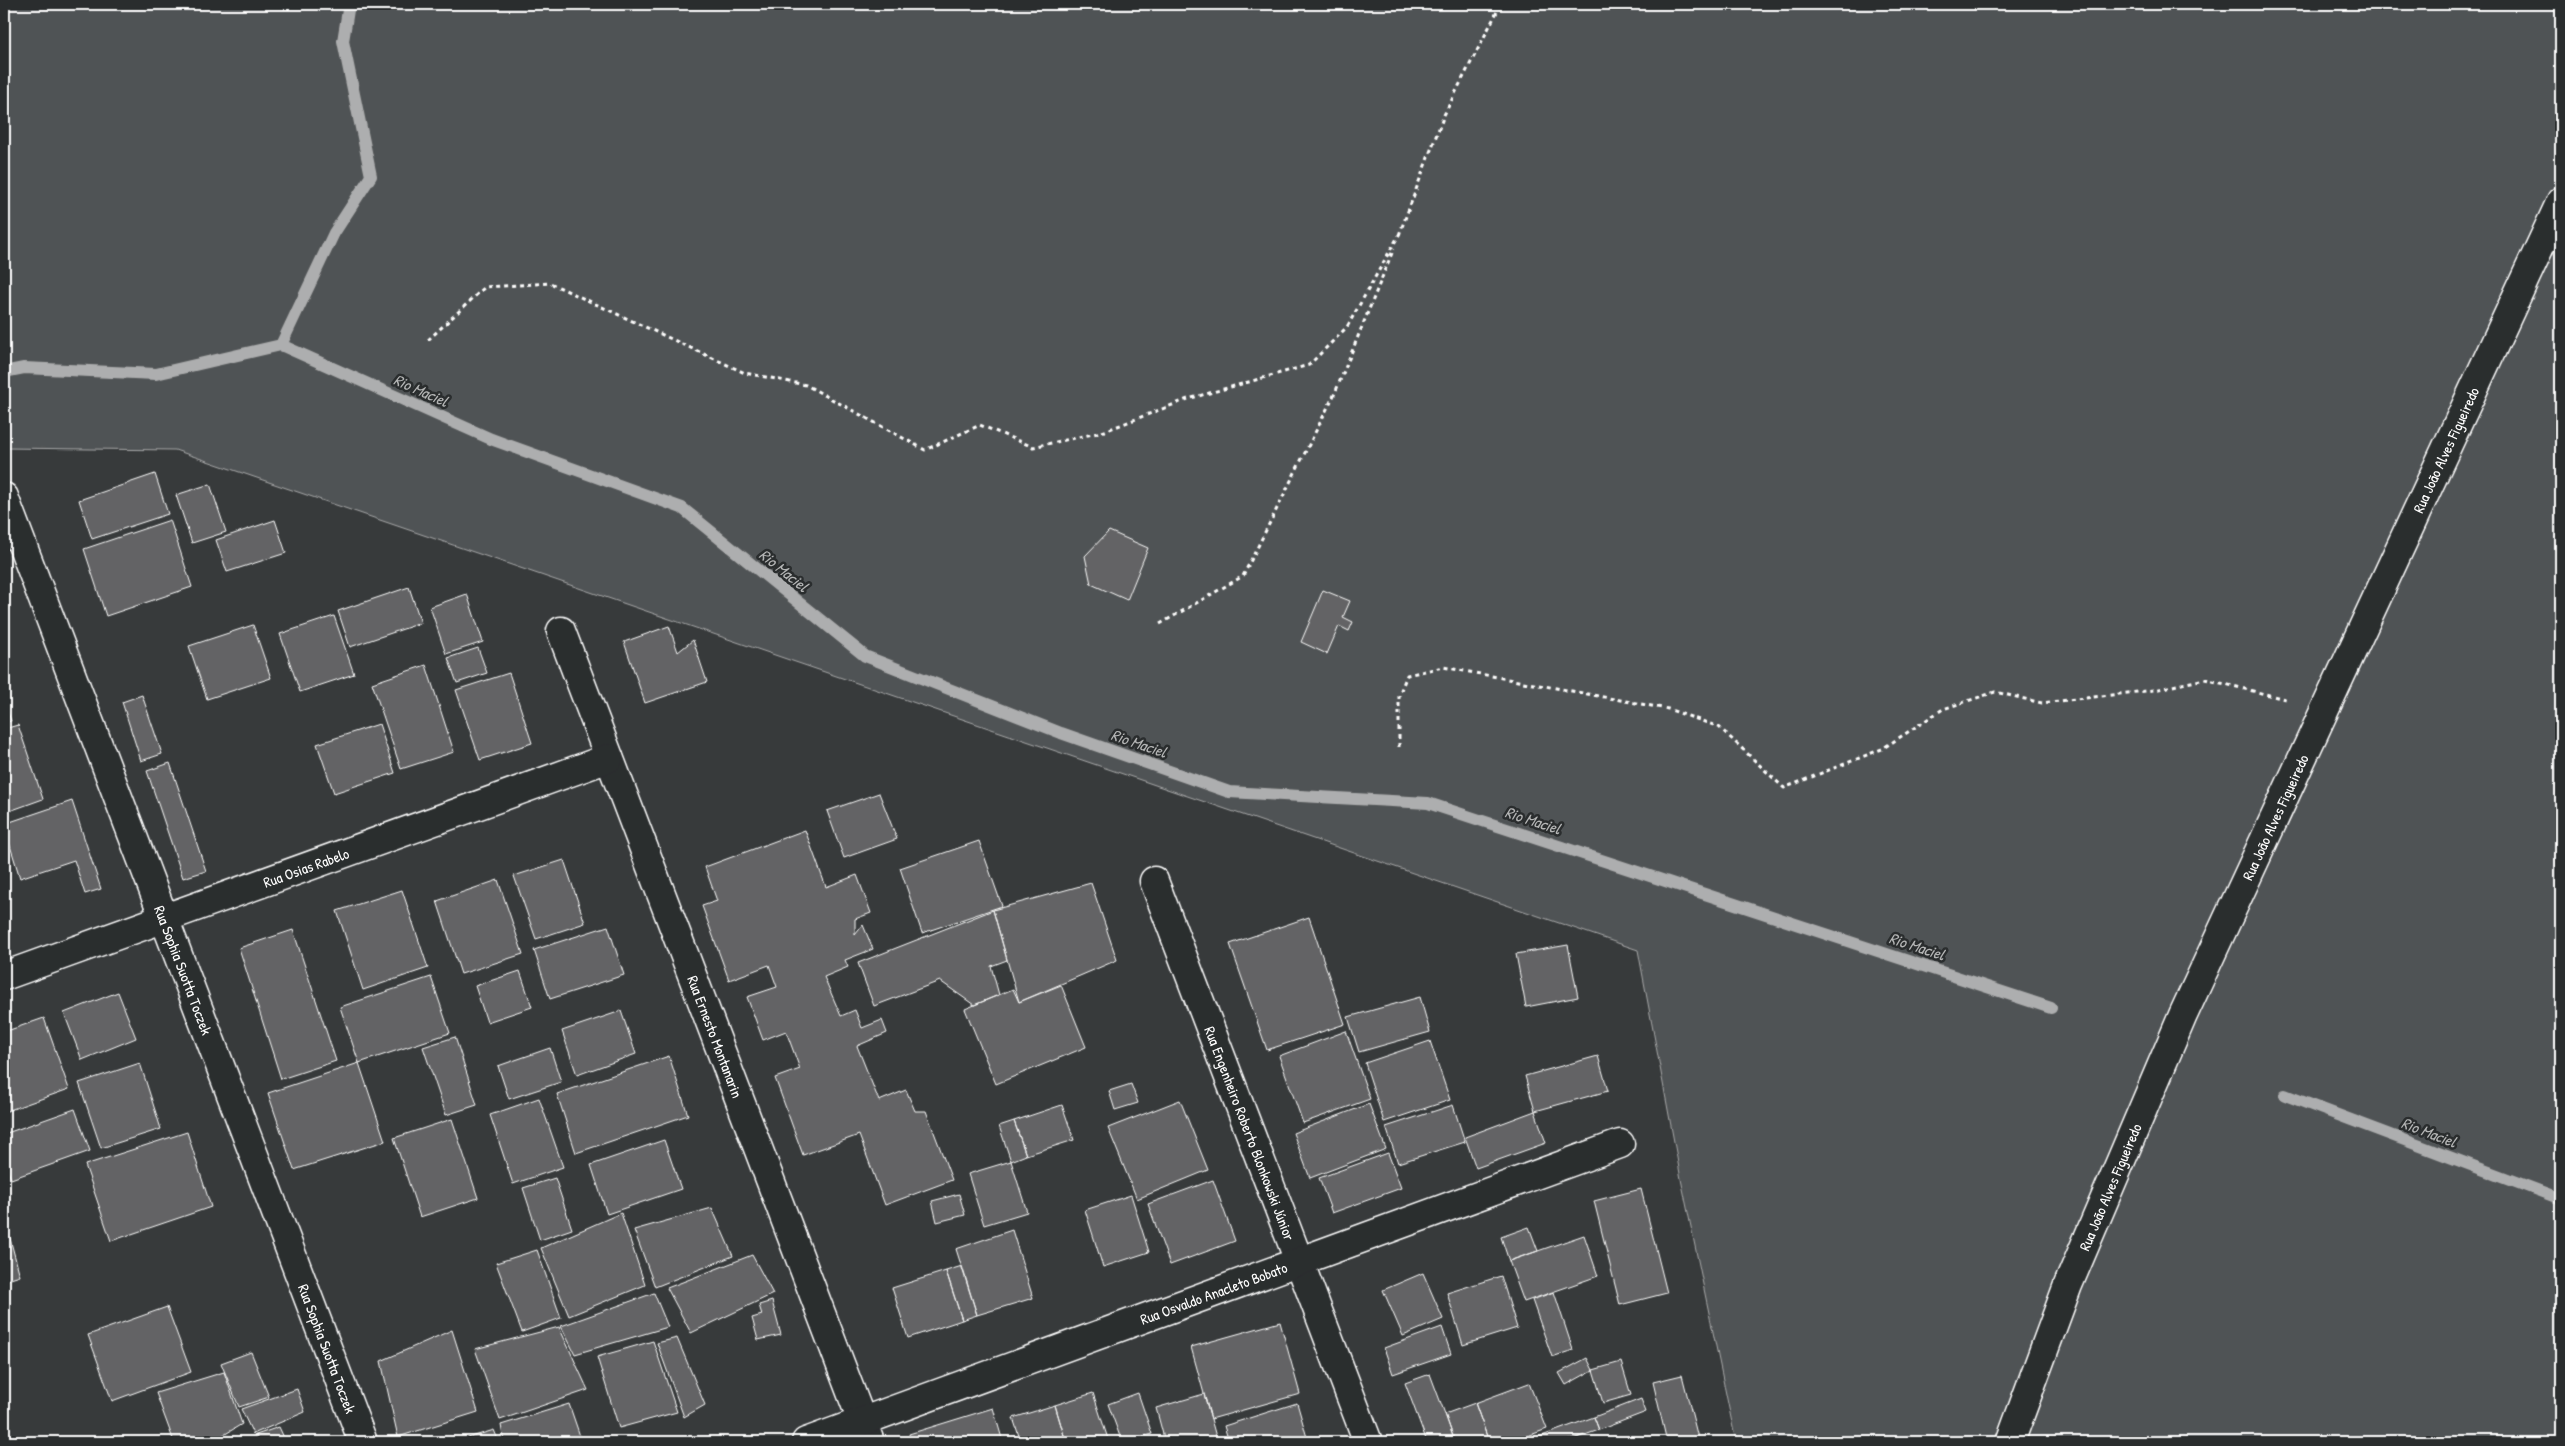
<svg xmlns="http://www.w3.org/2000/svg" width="2565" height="1446" viewBox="0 0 2565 1446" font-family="'Patrick Hand',sans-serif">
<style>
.green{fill:#505354;stroke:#a8a9aa}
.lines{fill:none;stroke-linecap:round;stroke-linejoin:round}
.stream{stroke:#adaeaf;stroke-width:12}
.building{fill:#636465;stroke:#fff}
.minor-casing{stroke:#fff;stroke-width:31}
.path{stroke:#fff;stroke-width:3;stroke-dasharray:4 4;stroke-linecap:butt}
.minor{stroke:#2a2d2e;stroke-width:28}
.labels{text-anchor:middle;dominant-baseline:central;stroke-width:5;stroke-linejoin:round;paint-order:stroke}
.street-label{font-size:15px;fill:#fff;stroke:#2a2d2e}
.water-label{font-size:16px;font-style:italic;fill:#b4b5b5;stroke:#2a2d2e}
</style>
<rect width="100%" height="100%" fill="#373a3b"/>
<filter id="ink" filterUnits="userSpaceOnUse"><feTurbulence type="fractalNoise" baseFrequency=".02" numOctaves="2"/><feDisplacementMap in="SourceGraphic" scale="10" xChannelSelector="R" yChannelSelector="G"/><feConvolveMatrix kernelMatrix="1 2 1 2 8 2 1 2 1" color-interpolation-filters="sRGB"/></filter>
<g filter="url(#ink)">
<path class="green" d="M4,4H2561V1442H1736L1681,1179L1638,950L175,450L4,448Z"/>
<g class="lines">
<path class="stream" d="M281,345L334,233L371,176L343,41L349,4
M4,372L24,368L156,374L281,345L491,439L682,508L865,656L1061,733L1229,792L1428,803L2051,1008
M2285,1095L2561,1199"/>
</g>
<path class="building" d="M155,474L168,514L92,539L79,500Z
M210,484L226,532L192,543L176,495Z
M170,520L192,587L106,616L84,549Z
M275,520L286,553L227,572L216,540Z
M1109,531L1148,548L1127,600L1091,584L1085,556Z
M409,587L421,623L350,647L338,611Z
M1323,590L1350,601L1343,617L1353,622L1349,631L1339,626L1327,654L1301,642Z
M467,594L483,642L446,654L430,607Z
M334,616L354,674L300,692L280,634Z
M253,625L271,678L207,699L189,646Z
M669,626L678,652L693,640L707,682L645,703L624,642Z
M478,648L487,673L457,683L448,658Z
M426,665L454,752L401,769L372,683Z
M509,673L532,743L480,760L456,690Z
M142,695L162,754L141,761L122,702Z
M4,700L11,721L4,723Z
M379,724L395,773L334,793L317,744Z
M18,725L43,799L4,813V729Z
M170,763L206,871L183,878L147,771Z
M879,793L897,839L844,858L827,811Z
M72,801L101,889L85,894L74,860L20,878L4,826V824Z
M805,830L826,887L857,875L871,913L855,919V935L863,925L873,949L845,960L848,967L824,977L841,1016L855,1010L862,1028L882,1020L887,1033L857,1046L879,1101L906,1090L915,1111H926L952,1180L885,1205L859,1135L803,1155L775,1078L800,1069L786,1031L763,1040L747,997L777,987L769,965L729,980L702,906L717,901L705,867Z
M979,841L1002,906L922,933L900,868Z
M564,860L585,923L536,939L514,876Z
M498,880L523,954L461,974L437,901Z
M1091,883L1117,960L1019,1002L993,910Z
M402,890L428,968L363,990L337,911Z
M993,910L1007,960L991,966L999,995L974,1005L940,981L874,1006L858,963Z
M1309,917L1345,1024L1267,1050L1230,944Z
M608,926L624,975L550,999L534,950Z
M293,930L336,1061L281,1079L239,948Z
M1568,945L1578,997L1526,1007L1516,954Z
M520,971L532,1007L487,1022L475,986Z
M431,977L450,1033L359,1063L340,1007Z
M1061,985L1086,1047L996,1084L965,1009L1013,989L1019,1002Z
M118,992L136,1038L82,1060L64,1013Z
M1420,997L1430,1032L1359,1052L1348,1017Z
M621,1011L636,1054L577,1075L562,1031Z
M44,1018L69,1089L4,1112V1032Z
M1346,1031L1370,1099L1303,1123L1279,1056Z
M455,1037L477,1105L446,1115L423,1047Z
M1430,1041L1450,1100L1384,1122L1365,1063Z
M550,1048L561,1082L509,1099L498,1066Z
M669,1056L688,1115L576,1153L557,1094Z
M1598,1056L1608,1091L1535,1111L1525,1076Z
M140,1063L161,1129L101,1148L79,1083Z
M359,1063L385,1141L294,1170L268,1093Z
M1131,1084L1138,1103L1115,1110L1109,1091Z
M539,1098L563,1167L513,1184L490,1115Z
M1180,1100L1208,1170L1137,1199L1108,1128Z
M1369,1104L1386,1149L1310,1178L1293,1133Z
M1062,1105L1074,1140L1026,1155L1014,1121Z
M1453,1105L1465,1142L1398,1163L1386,1127Z
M75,1109L90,1151L11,1179L4,1160V1134Z
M1535,1111L1546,1143L1476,1168L1465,1137Z
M452,1119L478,1198L420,1217L394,1138Z
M1014,1121L1026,1155L1011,1161L999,1126Z
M187,1132L211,1207L111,1241L85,1165Z
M664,1140L681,1189L607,1214L591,1165Z
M1388,1153L1401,1188L1332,1213L1319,1178Z
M1011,1161L1027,1212L984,1225L968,1174Z
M555,1178L572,1229L540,1240L523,1188Z
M1213,1180L1235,1241L1170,1265L1148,1204Z
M1641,1189L1667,1293L1620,1305L1594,1201Z
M959,1194L965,1215L937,1222L932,1201Z
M1131,1195L1149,1252L1103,1267L1085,1210Z
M712,1208L733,1256L655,1287L634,1230Z
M621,1213L645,1285L569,1316L541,1248Z
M1529,1227L1538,1251L1509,1261L1501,1237Z
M1012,1230L1033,1298L977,1315L956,1249Z
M8,1231L20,1276L4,1281V1233Z
M1584,1235L1598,1276L1524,1302L1509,1261Z
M537,1250L561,1318L522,1332L496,1263Z
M752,1255L773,1294L691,1333L667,1288Z
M962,1266L977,1315L962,1320L946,1271Z
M946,1271L962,1320L908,1338L892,1288Z
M1423,1273L1443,1319L1403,1336L1383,1290Z
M1501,1276L1517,1328L1463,1345L1447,1293Z
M1554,1292L1573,1350L1552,1357L1532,1300Z
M654,1293L668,1327L575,1354L561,1326Z
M772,1301L781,1335L758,1340L752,1318L762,1315L759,1305Z
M167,1307L191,1372L112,1401L88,1335Z
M1280,1322L1300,1394L1211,1419L1191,1347Z
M559,1327L588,1390L500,1420L475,1349Z
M1442,1327L1451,1354L1393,1374L1384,1348Z
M452,1330L478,1412L398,1437L381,1361Z
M677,1338L705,1405L684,1417L657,1343Z
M653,1341L677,1412L619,1428L597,1357Z
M251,1352L269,1397L239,1407L221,1363Z
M1587,1358L1593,1370L1566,1385L1559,1373Z
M1621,1362L1631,1395L1603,1403L1593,1370Z
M224,1372L242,1424L222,1436L201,1442H174L156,1393Z
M1430,1374L1445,1414L1455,1442H1427L1405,1383Z
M1682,1375L1699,1442H1667L1653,1382Z
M1529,1383L1547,1429L1511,1442H1489L1475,1403Z
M297,1389L305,1412L253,1434L241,1409Z
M1093,1393L1108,1439L1100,1442H1066L1055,1405Z
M1138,1393L1152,1434L1122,1442L1108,1404Z
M1204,1394L1216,1437L1198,1442H1165L1156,1408Z
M1641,1399L1646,1412L1599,1430L1594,1417Z
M1297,1403L1308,1441L1229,1442L1224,1426Z
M1475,1403L1489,1442H1455L1445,1414Z
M569,1404L582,1442H504L501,1425Z
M1055,1405L1066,1442H1021L1013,1418Z
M993,1408L1003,1442H911L909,1434Z
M1594,1417L1599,1430L1565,1442H1532L1531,1440Z
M279,1427L286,1442H258L256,1435Z
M494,1430L499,1442H455Z
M1216,1437L1217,1442H1198Z
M253,1438L254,1442H241Z"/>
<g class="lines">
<defs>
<g id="minor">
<path id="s1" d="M4,497L363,1442"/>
<path id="s2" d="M561,631L870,1442"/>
<path id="s3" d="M1154,881L1368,1442"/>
<path id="s4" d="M4,976L609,758"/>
<path id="s5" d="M806,1442L1620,1144"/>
<path id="s6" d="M2010,1442L2068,1285L2183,1015L2561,201"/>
</g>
</defs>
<use href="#minor" class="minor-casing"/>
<path class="path" d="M1399,235L1444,115L1501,4
M428,340L485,287L550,283L745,373L806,385L925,450L980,425L1033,447L1102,432L1188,399L1309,365L1347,327L1400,233
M1160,624L1243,576L1335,393L1394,248
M1399,747V695L1407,675L1443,667L1668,709L1719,727L1784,788L1882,749L1943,709L1995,692L2042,703L2154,690L2205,679L2289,700"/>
<use href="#minor" class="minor"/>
</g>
</g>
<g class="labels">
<g class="street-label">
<text stroke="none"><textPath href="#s6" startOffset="1084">Rua João Alves Figueiredo</textPath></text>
<text stroke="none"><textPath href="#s6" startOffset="679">Rua João Alves Figueiredo</textPath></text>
<text stroke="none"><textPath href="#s4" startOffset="321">Rua Osias Rabelo</textPath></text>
<text stroke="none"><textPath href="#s1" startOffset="506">Rua Sophia Suotta Toczek</textPath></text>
<text stroke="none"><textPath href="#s2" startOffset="434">Rua Ernesto Montanarin</textPath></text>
<text stroke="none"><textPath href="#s3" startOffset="270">Rua Engenheiro Roberto Blonkowski Júnior</textPath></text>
<text stroke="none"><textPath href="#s6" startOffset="274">Rua João Alves Figueiredo</textPath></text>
<text stroke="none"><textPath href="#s5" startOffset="434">Rua Osvaldo Anacleto Bobato</textPath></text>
<text stroke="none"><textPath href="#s1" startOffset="911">Rua Sophia Suotta Toczek</textPath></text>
</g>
<g class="water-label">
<text transform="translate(421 390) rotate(24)">Rio Maciel</text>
<text transform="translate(784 570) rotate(39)">Rio Maciel</text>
<text transform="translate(1139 743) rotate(19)">Rio Maciel</text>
<text transform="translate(1533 820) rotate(18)">Rio Maciel</text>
<text transform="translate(1917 946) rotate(18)">Rio Maciel</text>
<text transform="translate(2429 1132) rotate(21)">Rio Maciel</text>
</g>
</g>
<rect width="2565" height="1446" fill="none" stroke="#2a2d2e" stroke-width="20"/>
<rect x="10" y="10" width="2545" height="1426" fill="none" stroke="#fff" stroke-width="2" filter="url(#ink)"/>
</svg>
